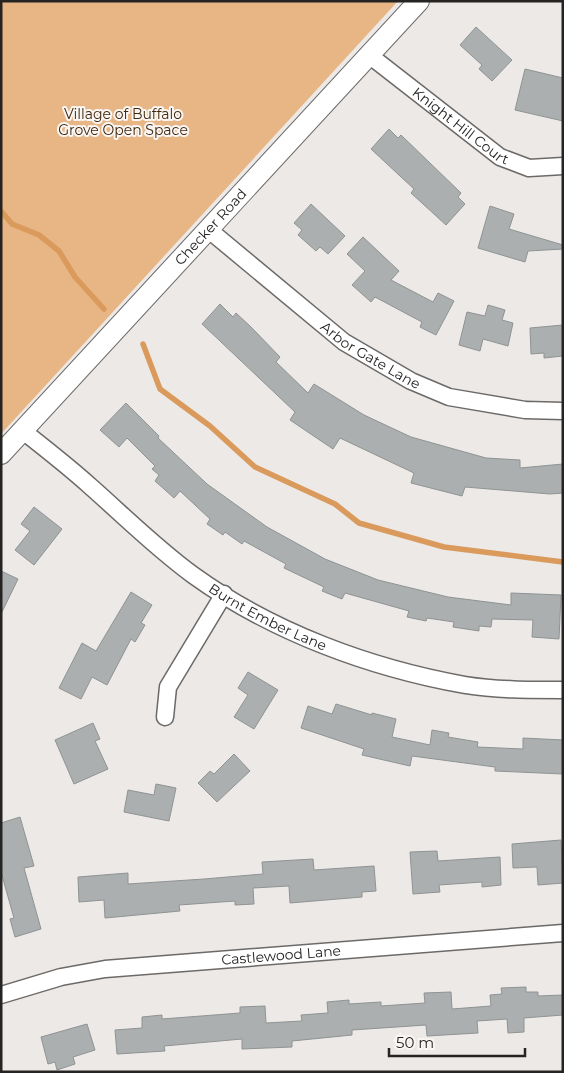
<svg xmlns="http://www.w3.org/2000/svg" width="564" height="1073" viewBox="0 0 564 1073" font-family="Montserrat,sans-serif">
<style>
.green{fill:#e8b585}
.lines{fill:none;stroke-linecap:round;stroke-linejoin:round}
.stream{stroke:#da9a5b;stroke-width:5.5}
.building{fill:#abafb0;stroke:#8f9394}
.minor-casing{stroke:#6c6a68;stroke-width:19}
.tertiary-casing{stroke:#6c6a68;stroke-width:22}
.minor{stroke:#fff;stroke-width:16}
.tertiary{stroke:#fff;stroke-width:20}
.labels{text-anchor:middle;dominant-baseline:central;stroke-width:4;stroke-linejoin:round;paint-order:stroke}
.park-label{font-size:14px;fill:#41270b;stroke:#f9f6f4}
.street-label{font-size:14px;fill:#252423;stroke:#f9f6f4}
</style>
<rect width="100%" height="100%" fill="#ece9e7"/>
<path class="green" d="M1,1H398L1,434Z"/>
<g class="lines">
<path class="stream" d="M1,211L12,224L39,235L59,251L75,277L104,309
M143,344L160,389L210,426L255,467L335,504L359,523L444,547L563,562"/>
</g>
<path class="building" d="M476,27L512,60L492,81L479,69L482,65L460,45Z
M525,69L563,78V121L515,110Z
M389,129L398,138L401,135L461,193L458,197L465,204L446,225L411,193L414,189L371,149Z
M311,204L345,236L328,254L320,247L316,251L298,235L302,230L294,223Z
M490,206L514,214L509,229L563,245V249L528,251L525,262L478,248Z
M363,237L399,271L391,280L433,302L438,293L454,301L436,335L420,327L422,322L375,297L371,302L352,285L365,271L347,254Z
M220,304L233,317L236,313L251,327L280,357L276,362L308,393L314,384L364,415L411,437L486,458L520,460V468L563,464V493L550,494L465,487L462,496L411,483L414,473L340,438L333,449L290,420L295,412L202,324Z
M488,305L505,310L502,320L513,323L508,346L483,339L480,351L459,345L467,312L485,316Z
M563,325V356L544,358V353L531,354L530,328Z
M126,403L159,436L158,438L207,484L267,527L325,559L378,580L448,597L511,605V593L561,595L559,639L532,637L533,620L492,619L491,627L479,626V631L453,627L454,622L427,618L426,621L407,617L409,611L345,593L342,599L322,591L324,587L284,568L286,564L244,541L242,544L225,532L223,535L207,524L210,519L180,491L174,498L155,481L159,475L152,469L155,466L127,438L119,447L100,430Z
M34,507L62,529L34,565L15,550L30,531L21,524Z
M1,571L18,579L1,614Z
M131,592L152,605L141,623L145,625L135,642L131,639L107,685L92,677L81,699L59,688L82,643L96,651Z
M248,672L278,690L254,729L234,717L248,695L238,688Z
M336,704L372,715V713L396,719L392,737L430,745L432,730L449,733L448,737L478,742L477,747L523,749V738L563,740V774L495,771V767L412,756L410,766L362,755L364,749L301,728L308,706L332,714Z
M93,723L100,739L95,741L108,769L74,784L55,740Z
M234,754L250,771L217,802L198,783L210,771L214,774Z
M156,784L176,788L169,821L124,812L128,790L154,795Z
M20,817L34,866L24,868L41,929L15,937L10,919L14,918L1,872V823Z
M561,840L563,883L538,885L537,867L513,868L512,844Z
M437,851L438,861L500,857L501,885L482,887V882L439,885L440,892L413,894L410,852Z
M313,859L314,870L374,866L376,891L362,892V897L290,903L289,886L253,888L254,904L235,905V901L179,905L180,911L105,918L104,900L79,902L78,877L128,873V884L204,879L263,874L262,862Z
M526,987V992H538V996L563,995V1015L524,1018V1032L508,1033L507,1019L477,1021L478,1033L427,1036L426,1025L352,1030V1035L292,1041V1047L242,1049V1039L164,1046L165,1051L117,1054L115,1030L142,1028V1017L162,1015V1019L240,1013V1007L265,1006L266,1023L302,1021L301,1015L328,1013L327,1002L349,1000V1004L381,1002V1006L425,1003L424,993L451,992L452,1009L491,1006L490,995L502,994L501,988Z
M87,1024L95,1050L73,1057L75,1064L57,1070L55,1062L48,1064L41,1037Z"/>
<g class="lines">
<defs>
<g id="minor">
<path id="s1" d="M369,55L500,157L529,168L563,166"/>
<path id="s2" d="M209,230L344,342L411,381L449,397L525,410L563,411"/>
<path id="s3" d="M23,431C46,449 69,467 90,486C124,516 156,548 193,575C272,632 370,668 465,685C497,690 530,690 563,690"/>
<path d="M165,717L168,687L224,594"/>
<path id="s4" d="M1,995L61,977L105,969L563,933"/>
</g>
<g id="tertiary">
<path id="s5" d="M1,454L419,1"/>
</g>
</defs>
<use href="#minor" class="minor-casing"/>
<use href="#tertiary" class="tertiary-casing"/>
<use href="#minor" class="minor"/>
<use href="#tertiary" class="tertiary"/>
</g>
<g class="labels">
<g class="park-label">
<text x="123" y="114">Village of Buffalo<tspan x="123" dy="16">Grove Open Space</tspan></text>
</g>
<g class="street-label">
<text stroke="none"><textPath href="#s1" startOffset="116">Knight Hill Court</textPath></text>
<text stroke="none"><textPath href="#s5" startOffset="309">Checker Road</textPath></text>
<text stroke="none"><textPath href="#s2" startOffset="205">Arbor Gate Lane</textPath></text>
<text stroke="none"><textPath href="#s3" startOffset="309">Burnt Ember Lane</textPath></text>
<text stroke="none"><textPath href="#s4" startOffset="284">Castlewood Lane</textPath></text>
</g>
</g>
<rect width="564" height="1073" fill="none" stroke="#252423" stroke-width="5"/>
<path d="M389 1048v8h136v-8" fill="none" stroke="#252423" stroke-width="2.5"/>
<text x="396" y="1048" font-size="15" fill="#252423" stroke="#f9f6f4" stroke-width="4" paint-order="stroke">50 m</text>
</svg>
